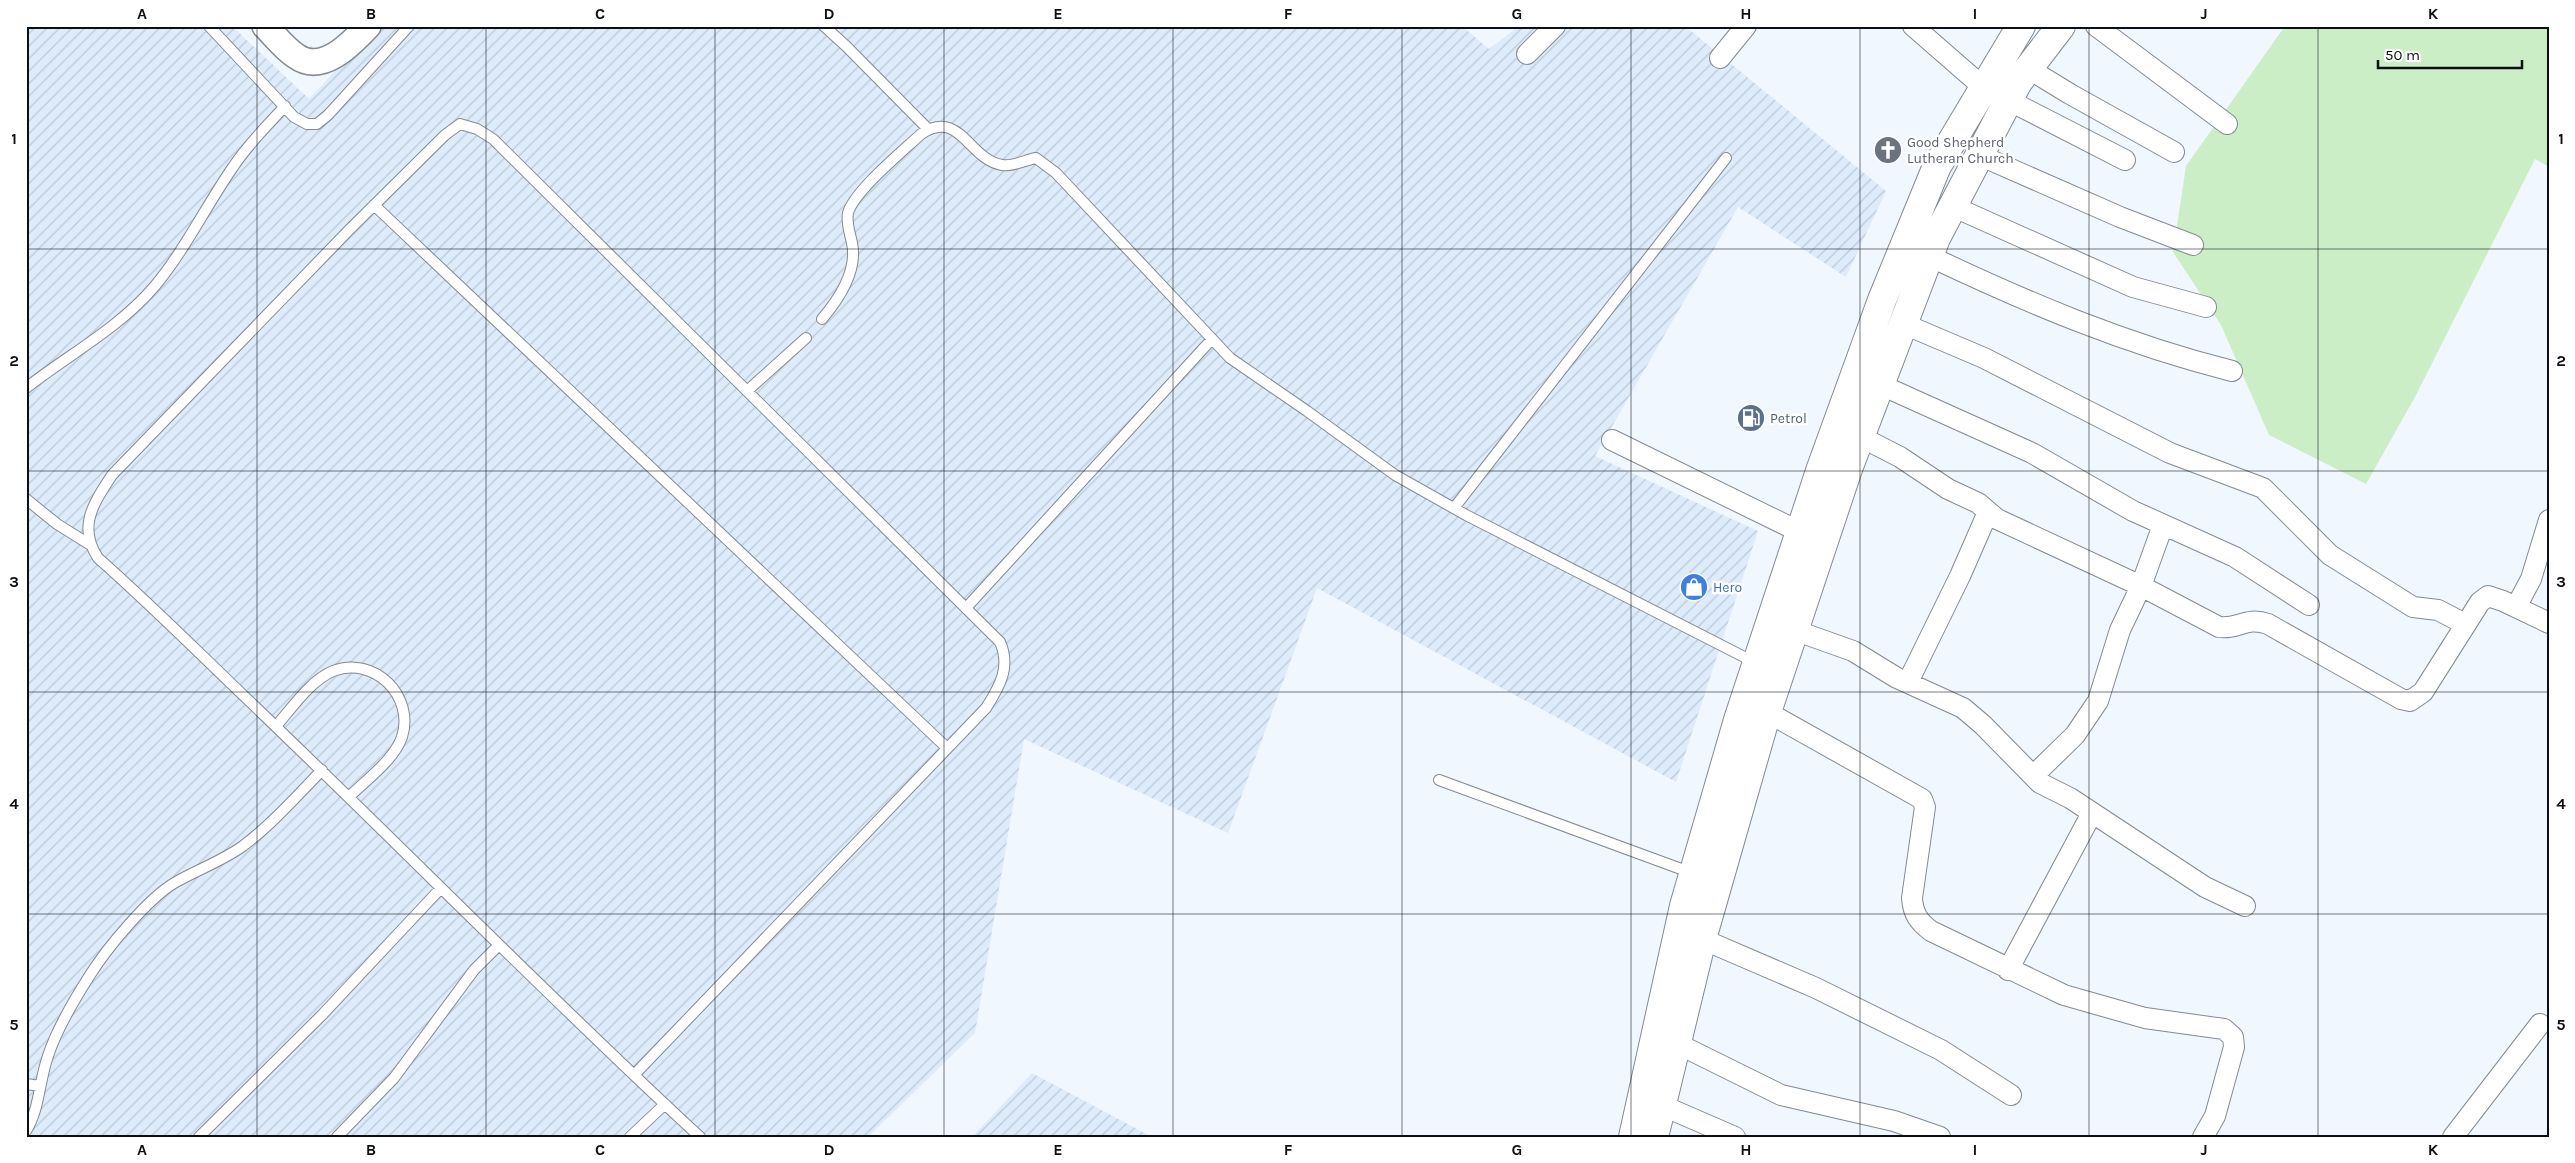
<svg xmlns="http://www.w3.org/2000/svg" width="2575" height="1163" viewBox="0 0 2575 1163" font-family="Karla,sans-serif">
<style>
.industrial{fill:url(#industrial-furrows)}
.green{fill:#cbeec7}
.lines{fill:none;stroke-linecap:round;stroke-linejoin:round}
.service-casing{stroke:#828a92;stroke-width:12}
.minor-casing{stroke:#828a92;stroke-width:22}
.tertiary-casing{stroke:#828a92;stroke-width:28}
.secondary-casing{stroke:#828a92;stroke-width:30}
.service{stroke:#fff;stroke-width:10}
.minor{stroke:#fff;stroke-width:20}
.tertiary{stroke:#fff;stroke-width:25}
.secondary{stroke:#fff;stroke-width:28}
.grid{fill:none;stroke:#0d1013;stroke-width:1;stroke-opacity:0.55}
.labels{text-anchor:middle;dominant-baseline:central;stroke-width:5;stroke-linejoin:round;paint-order:stroke}
.worship-label{font-size:14px;fill:#5b616d;stroke:#fff;text-anchor:start}
.service-label{font-size:14px;fill:#4e5e75;stroke:#fff;text-anchor:start}
.shop-label{font-size:14px;fill:#366cbe;stroke:#fff;text-anchor:start}
.neatline{fill:none;stroke:#0d1013;stroke-width:2}
.grid-label{font-size:16px;text-anchor:middle;font-weight:bold;fill:#0d1013}
</style>
<defs>
<pattern id="industrial-furrows" width="10" height="10" patternUnits="userSpaceOnUse" patternTransform="scale(1.25)"><rect width="10" height="10" fill="#ddebfa"/><path d="M-1 1l2-2M0 10L10 0M9 11l2-2" fill="none" stroke="#bcc8d5"/></pattern>
</defs>
<rect width="100%" height="100%" fill="#f0f7ff"/>
<path class="industrial" d="M26,26H232L309,99L377,26H1462L1489,49L1519,26H1685L1886,191L1846,277L1738,207L1595,456L1758,531L1676,782L1317,588L1228,833L1024,739L975,1033L868,1137H26Z
M1032,1073L1152,1137H972Z"/>
<path class="green" d="M2285,26H2549V167L2535,159L2415,397L2366,484L2269,435L2221,325L2173,252L2186,166Z"/>
<g class="lines">
<defs>
<path id="service" d="M209,26L294,117L307,124H317L328,115L409,26
M824,26L846,46L928,129
M374,205L946,747
M822,319C839,299 858,271 852,243C850,233 846,223 848,213C854,191 903,151 921,134C960,108 968,159 1002,165C1013,167 1025,160 1036,158L1056,173L1230,358L1307,411L1395,475L1466,515L1756,663
M26,388C68,355 119,328 154,287C185,250 206,206 233,167C248,144 267,126 285,106
M747,391L806,338
M26,499L57,524L89,544
M1454,508L1726,158
M966,608L1212,339
M276,726C292,708 311,680 333,671C374,655 415,696 402,737C394,760 366,780 349,797
M1439,780L1692,873
M634,1075L986,708C1000,686 1011,667 1000,642L493,139L477,129L460,124L445,135L349,230L112,475C94,503 77,526 98,558C148,602 196,650 244,696C397,842 545,994 700,1137
M26,1084L40,1086
M26,1131C40,1108 39,1081 48,1056C57,1028 74,1000 90,975C107,948 149,897 176,882C199,869 222,861 243,846C272,824 297,796 322,770
M199,1137L322,1015L441,888
M337,1137L394,1078L474,970L498,946
M630,1137L665,1104"/>
<path id="minor" d="M1913,26L1983,87
M2096,26L2227,124
M1527,54L1555,26
M1720,58L1746,26
M2029,69L2070,94L2174,152
M2008,100L2125,160
M1979,155L2120,217L2193,245
M1952,206L2133,287L2206,307
M1929,256C2028,303 2125,344 2232,371
M1904,324L1984,358L2170,453L2263,488L2330,555L2413,607L2438,610L2465,624
M1881,385L2032,453L2133,511L2235,557L2309,605
M1861,437L1900,457L1948,489L1978,503L1997,519L2141,586L2219,627C2238,630 2246,616 2268,624L2401,699L2410,701L2423,692L2480,602L2488,596L2503,601L2549,623
M1612,440L1800,532
M2516,607L2531,579L2549,520
M1794,630L1853,651L1897,678L1963,708L1983,725L2040,783L2070,798L2205,887L2245,906
M1908,682L1960,576L1988,512
M1767,712L1922,799L1925,807L1912,898C1913,914 1919,922 1931,931L2064,995L2145,1018L2224,1029L2233,1037L2234,1047L2215,1116L2203,1137
M2033,776L2075,735L2098,701L2120,630L2141,586L2163,525
M1702,939L1816,988L1941,1050L2011,1095
M2008,970L2092,813
M1676,1043L1781,1095L1894,1121L1940,1137
M1661,1105L1735,1137
M2453,1137L2540,1024"/>
<path id="tertiary" d="M265,26C275,36 285,49 296,56C322,75 351,44 368,26"/>
<path id="secondary" d="M1633,1137L1684,906L1738,720L1821,468L1882,300L1937,166L2021,26
M1654,1137L1702,939L1767,712L1848,469L1936,238L2018,82L2061,26"/>
</defs>
<use href="#service" class="service-casing"/>
<use href="#minor" class="minor-casing"/>
<use href="#tertiary" class="tertiary-casing"/>
<use href="#secondary" class="secondary-casing"/>
<use href="#service" class="service"/>
<use href="#minor" class="minor"/>
<use href="#tertiary" class="tertiary"/>
<use href="#secondary" class="secondary"/>
</g>
<path class="grid" d="M257,26V1137M486,26V1137M715,26V1137M944,26V1137M1173,26V1137M1402,26V1137M1631,26V1137M1860,26V1137M2089,26V1137M2318,26V1137M26,249H2549M26,471H2549M26,692H2549M26,914H2549"/>
<defs>
<symbol id="church-disc" viewBox="-11 -11 22 22"><circle r="9.5" fill="#6b7280" stroke="#fff"/><path d="M-1.2-6h2.4v3.5h3.3v2.4h-3.3V6h-2.4V-.1h-3.3v-2.4h3.3Z" fill="#fff"/></symbol>
<symbol id="fuel-disc" viewBox="-11 -11 22 22"><circle r="9.5" fill="#5c6f8a" stroke="#fff"/><path d="M-5.5-6h7V0h2V4h1.3V-2.5L3-4.5l.8-.8L6-3V5H2.5V1h-1V6h-7ZM-4.2-4.7v3.2H.2V-4.7Z" fill="#fff"/></symbol>
<symbol id="shop-disc" viewBox="-11 -11 22 22"><circle r="9.5" fill="#3f7fe0" stroke="#fff"/><path d="M-5-2.5h2.3a2.7 3.5 0 0 1 5.4 0H5L5.5 6h-11ZM-1.5-2.5h3a1.5 2.3 0 0 0-3 0Z" fill="#fff"/></symbol>
</defs>
<g fill-rule="evenodd">
<use href="#church-disc" x="1872" y="134" width="32" height="32"/>
<use href="#fuel-disc" x="1735" y="402" width="32" height="32"/>
<use href="#shop-disc" x="1678" y="571" width="32" height="32"/>
</g>
<g class="labels">
<g class="worship-label">
<text x="1907" y="142">Good Shepherd<tspan x="1907" dy="16">Lutheran Church</tspan></text>
</g>
<g class="service-label">
<text x="1770" y="418">Petrol</text>
</g>
<g class="shop-label">
<text x="1713" y="587">Hero</text>
</g>
</g>
<rect width="2575" height="1163" fill="none" stroke="#ffffff" stroke-width="55"/>
<path d="M2378 60v8h144v-8" fill="none" stroke="#0d1013" stroke-width="2.5"/>
<text x="2385" y="60" font-size="15" fill="#0d1013" stroke="#ffffff" stroke-width="4" paint-order="stroke">50 m</text>
<rect x="28" y="28" width="2520" height="1108" class="neatline"/>
<g class="grid-label">
<text x="142" y="19">A</text>
<text x="371" y="19">B</text>
<text x="600" y="19">C</text>
<text x="829" y="19">D</text>
<text x="1058" y="19">E</text>
<text x="1288" y="19">F</text>
<text x="1517" y="19">G</text>
<text x="1746" y="19">H</text>
<text x="1975" y="19">I</text>
<text x="2204" y="19">J</text>
<text x="2433" y="19">K</text>
<text x="14" y="144">1</text>
<text x="2561" y="144">1</text>
<text x="14" y="366">2</text>
<text x="2561" y="366">2</text>
<text x="14" y="587">3</text>
<text x="2561" y="587">3</text>
<text x="14" y="809">4</text>
<text x="2561" y="809">4</text>
<text x="14" y="1030">5</text>
<text x="2561" y="1030">5</text>
<text x="142" y="1155">A</text>
<text x="371" y="1155">B</text>
<text x="600" y="1155">C</text>
<text x="829" y="1155">D</text>
<text x="1058" y="1155">E</text>
<text x="1288" y="1155">F</text>
<text x="1517" y="1155">G</text>
<text x="1746" y="1155">H</text>
<text x="1975" y="1155">I</text>
<text x="2204" y="1155">J</text>
<text x="2433" y="1155">K</text>
</g>
</svg>
